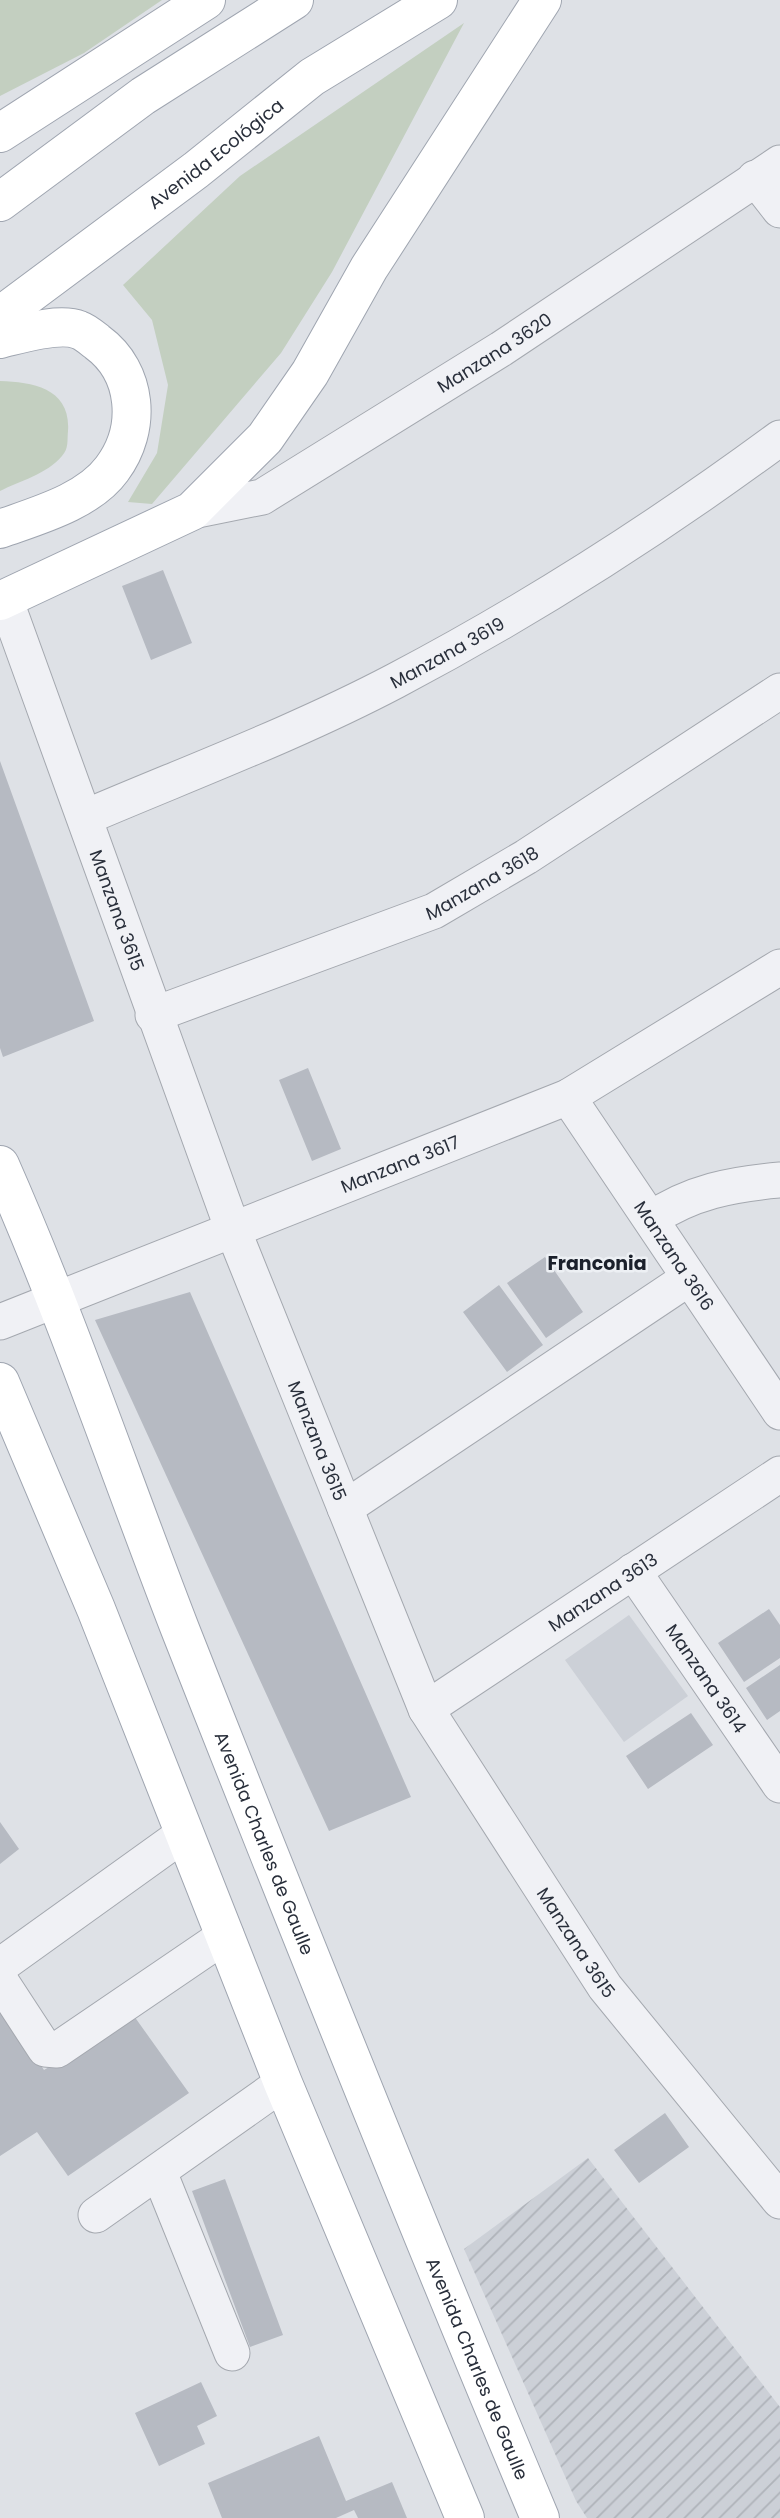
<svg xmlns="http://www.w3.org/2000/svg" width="780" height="2518" viewBox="0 0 780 2518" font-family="Poppins,sans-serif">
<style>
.built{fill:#ccd0d7}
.industrial{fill:url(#industrial-furrows)}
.grass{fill:#c3cfc0}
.building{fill:#b6bac2}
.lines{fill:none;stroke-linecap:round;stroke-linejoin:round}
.minor-casing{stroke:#a4a8af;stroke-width:37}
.major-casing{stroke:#9fa5b0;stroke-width:40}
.minor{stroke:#f0f1f5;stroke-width:35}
.major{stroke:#fff;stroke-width:38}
.labels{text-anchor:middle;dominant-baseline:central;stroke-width:5;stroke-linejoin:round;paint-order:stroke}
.street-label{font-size:18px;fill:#292f3b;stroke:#edf0f4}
.neighbourhood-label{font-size:19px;font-weight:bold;fill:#1b202b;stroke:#edf0f4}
</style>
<defs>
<pattern id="industrial-furrows" width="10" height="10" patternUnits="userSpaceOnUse" patternTransform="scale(1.75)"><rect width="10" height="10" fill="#ccd0d7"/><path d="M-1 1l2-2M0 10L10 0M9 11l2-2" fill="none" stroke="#afb3b9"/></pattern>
</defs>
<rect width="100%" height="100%" fill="#dee1e6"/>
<path class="built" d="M629,1615L688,1696L624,1742L565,1660Z"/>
<path class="industrial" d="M588,2158L780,2407V2518H587L576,2501L464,2249Z"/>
<path class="grass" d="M0,0H162L84,53L0,96Z
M464,23L332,272L281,353L152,504L128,502L157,453L168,385L152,320L123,285L240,176Z
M0,381C34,382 71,389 68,431C67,441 69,448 62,456C47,474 20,481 0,491Z"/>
<path class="building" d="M163,570L192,643L151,660L122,586Z
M0,761L94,1021L3,1057L0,1048Z
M308,1068L341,1149L312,1161L279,1080Z
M545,1257L583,1312L546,1338L507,1283Z
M499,1285L543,1345L507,1372L463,1312Z
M190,1292L411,1797L329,1831L95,1320Z
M769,1609L780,1625V1658L744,1682L718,1643Z
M780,1665V1711L767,1720L746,1688Z
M691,1713L713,1745L648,1789L626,1756Z
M0,1822L19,1849L0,1864Z
M0,2002L44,2070L134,2016L189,2093L68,2176L37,2132L0,2156Z
M665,2113L689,2147L639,2183L614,2150Z
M225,2179L283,2335L250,2347L192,2191Z
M201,2382L217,2416L197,2426L205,2444L159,2466L135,2413Z
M319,2436L346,2501L392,2482L407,2518H358L354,2510L336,2518H222L208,2483Z"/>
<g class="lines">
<defs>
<g id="minor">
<path d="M755,178L780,210"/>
<path id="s1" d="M192,511L262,497L501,349L780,163"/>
<path id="s2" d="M5,599L233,1230L426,1709L605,1987L780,2201"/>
<path id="s3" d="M86,817C189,773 296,733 395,681C530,610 658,528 780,438"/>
<path id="s4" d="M153,1015L434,911L526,857L780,691"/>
<path id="s5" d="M568,1097L780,1412"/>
<path d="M651,1219C691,1192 732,1184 780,1180"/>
<path id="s6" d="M0,1322L568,1097L780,967"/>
<path d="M345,1508L689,1278"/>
<path id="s7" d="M633,1571L780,1785"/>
<path id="s8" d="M426,1709L780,1474"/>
<path d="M0,1971L4,1963L185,1833"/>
<path d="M0,1980L45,2049L57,2050L226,1935"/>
<path d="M159,2172L232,2353"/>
<path d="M96,2215L283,2083"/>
</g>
<g id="major">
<path d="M0,133L206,0"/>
<path d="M0,202L143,96L294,0"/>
<path id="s9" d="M0,316L196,170L312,77L438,0"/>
<path d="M0,339C21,334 59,322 79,330C85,332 92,338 97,342C138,372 142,429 112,469C88,502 36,516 0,529"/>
<path d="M0,601L192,511L265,438L310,373L369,268L542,0"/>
<path id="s10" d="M0,1165C67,1317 120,1474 180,1629C297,1926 416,2223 540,2518"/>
<path d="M0,1382L96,1609L283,2083L465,2518"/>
</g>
</defs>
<use href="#minor" class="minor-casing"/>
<use href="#major" class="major-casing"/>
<use href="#minor" class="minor"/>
<use href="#major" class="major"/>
</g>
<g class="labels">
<g class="street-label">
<text stroke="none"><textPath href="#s9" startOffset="270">Avenida Ecológica</textPath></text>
<text stroke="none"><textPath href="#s1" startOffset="345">Manzana 3620</textPath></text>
<text stroke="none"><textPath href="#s3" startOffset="397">Manzana 3619</textPath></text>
<text stroke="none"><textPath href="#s4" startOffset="355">Manzana 3618</textPath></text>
<text stroke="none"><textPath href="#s2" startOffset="331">Manzana 3615</textPath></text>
<text stroke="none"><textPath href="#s6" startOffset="430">Manzana 3617</textPath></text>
<text stroke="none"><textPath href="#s5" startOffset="191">Manzana 3616</textPath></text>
<text stroke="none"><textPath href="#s2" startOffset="898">Manzana 3615</textPath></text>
<text stroke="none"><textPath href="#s8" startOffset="212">Manzana 3613</textPath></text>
<text stroke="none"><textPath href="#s7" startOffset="130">Manzana 3614</textPath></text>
<text stroke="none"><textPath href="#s10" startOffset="728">Avenida Charles de Gaulle</textPath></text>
<text stroke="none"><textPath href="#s2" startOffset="1465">Manzana 3615</textPath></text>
<text stroke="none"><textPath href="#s10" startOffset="1295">Avenida Charles de Gaulle</textPath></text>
</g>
<g class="neighbourhood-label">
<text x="597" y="1263">Franconia</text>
</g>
</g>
</svg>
